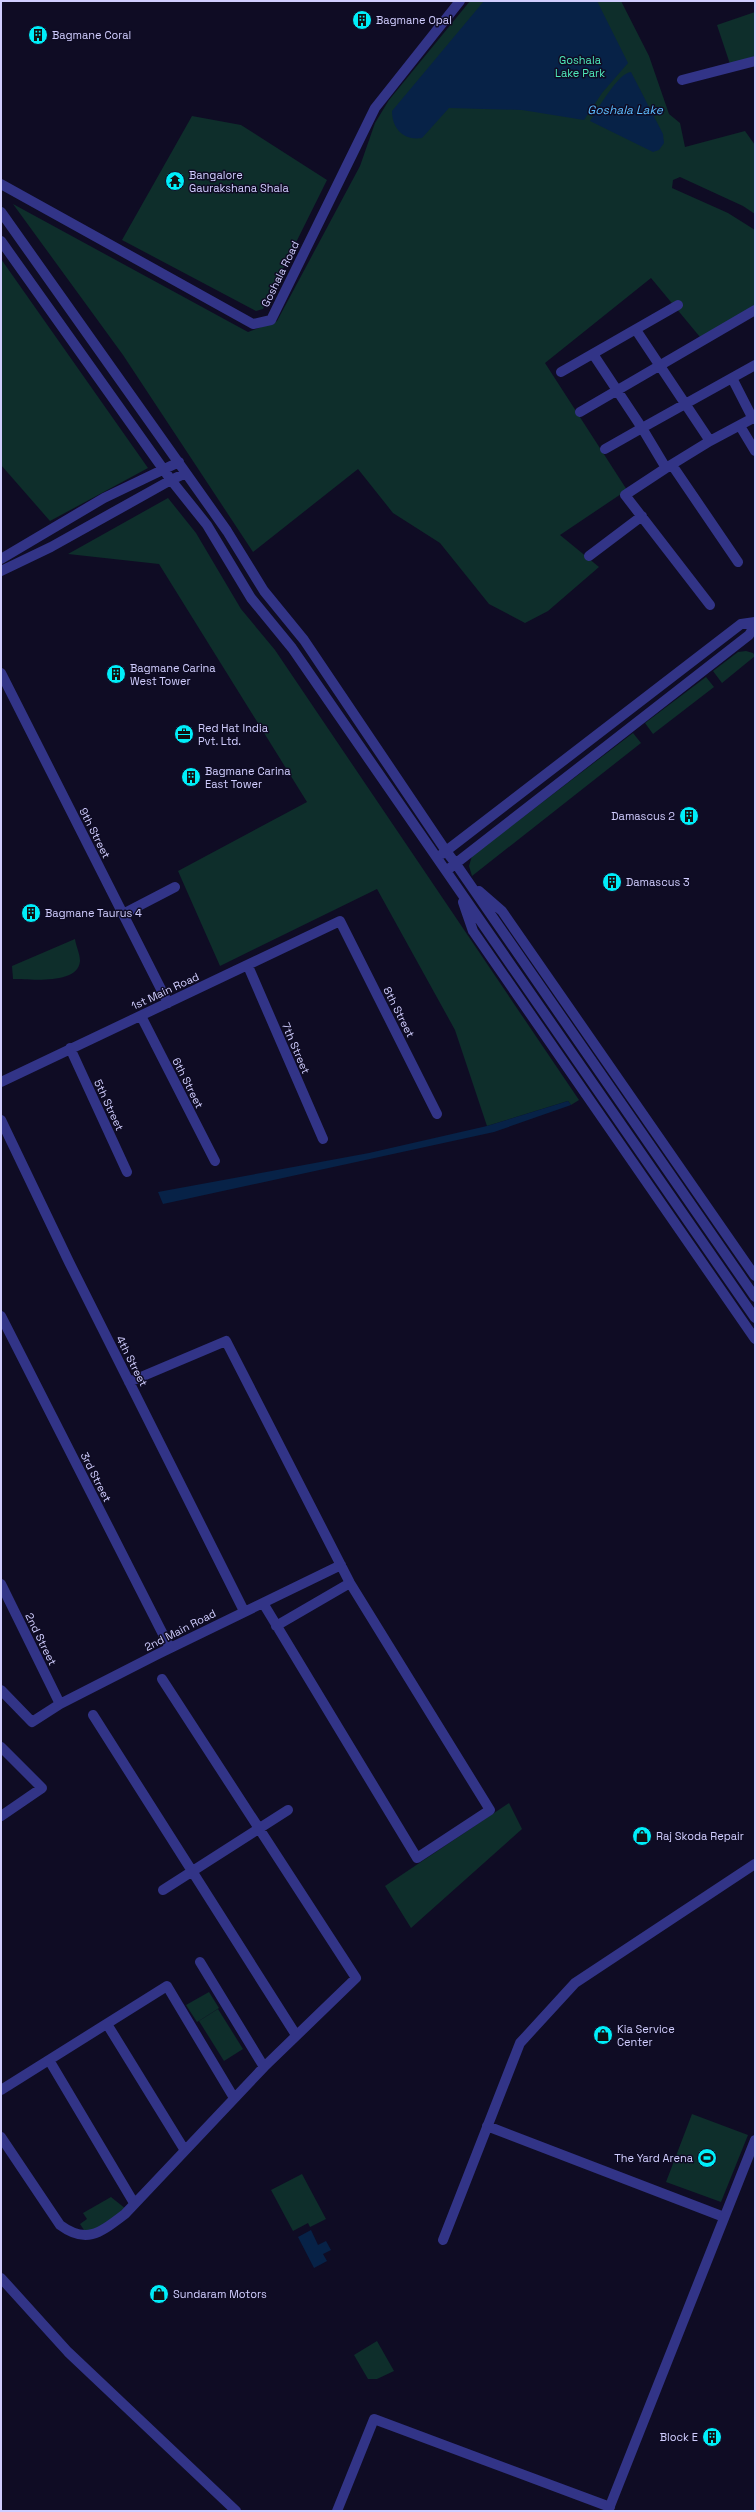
<svg xmlns="http://www.w3.org/2000/svg" width="756" height="2512" viewBox="0 0 756 2512" font-family="'Space Grotesk',sans-serif">
<style>
.green{fill:#0e2e2b}
.water{fill:#072247}
.lines{fill:none;stroke-linecap:round;stroke-linejoin:round}
.minor{stroke:#323487;stroke-width:10}
.tertiary{stroke:#323487;stroke-width:10}
.labels{text-anchor:middle;dominant-baseline:central;stroke-width:3;stroke-linejoin:round;paint-order:stroke}
.poi-label{font-size:11px;fill:#d1ceff;stroke:#0f0c24;text-anchor:start}
.park-label{font-size:11px;fill:#4feabb;stroke:#0f0c24}
.street-label{font-size:11px;fill:#d1ceff;stroke:#0f0c24}
.water-label{font-size:12px;font-style:italic;fill:#5cbdff;stroke:#0f0c24}
</style>
<rect width="100%" height="100%" fill="#0f0c24"/>
<path class="green" d="M470,1H621L649,56L669,114L680,123L685,147L745,131L755,145V214L743,206L680,177L673,180L672,188L728,213L755,230V307L700,337L651,278L545,363L627,490L560,535L599,567L548,611L525,623L489,604L440,543L393,513L358,469L253,552L123,355L13,204L248,332L277,321L360,166L375,123L389,100Z
M755,12V56L730,64L717,25Z
M192,116L241,125L327,180L263,309L256,311L122,240Z
M1,259L148,468L50,521L1,465Z
M168,498L196,533L241,609L275,650L579,1100L571,1105L568,1101L487,1126L455,1030L377,889L220,966L178,871L307,802L159,564L68,554Z
M746,651L753,653L755,656L722,683L713,671L738,652Z
M706,677L714,687L653,734L645,723Z
M633,733L641,743L472,876L469,866L472,856Z
M75,939C76,946 80,954 80,961C78,985 31,979 13,979L12,966Z
M509,1803L522,1829L411,1928L385,1886Z
M209,1992L219,2008L197,2022L186,2005Z
M218,2009L243,2049L224,2061L199,2021Z
M692,2114L748,2135L721,2202L666,2182Z
M302,2174L326,2219L310,2227L308,2223L293,2231L271,2190Z
M111,2197L126,2209L98,2230H84L80,2224L87,2219L83,2213Z
M377,2341L394,2371L377,2379H368L354,2355Z"/>
<path class="water" d="M484,1H597L628,63L602,93L584,120L522,110L449,108L422,138C404,141 392,129 392,111Z
M631,72L663,134L664,143L659,150L653,152L590,121C597,110 619,72 631,72Z
M568,1101L571,1105L494,1132L163,1204L158,1192L369,1153L487,1126Z
M311,2230L318,2245L326,2241L331,2250L323,2254L327,2261L314,2268L298,2237Z"/>
<g class="lines">
<path class="minor" d="M682,80L755,61
M1,212L227,531L264,591L304,640L446,851L741,624L755,622
M1,241L171,480L186,473
M636,330L710,441L666,468L642,428L755,365
M593,354L642,428L605,449
M561,372L678,305
M732,378L753,419
M580,412L755,310
M740,426L755,451
M710,441L755,417
M672,465L738,562
M666,468L625,495L710,605
M589,556L642,516
M1,559L104,498L179,462
M1,571L51,547L171,480L207,525L251,598L292,648L446,871L749,635L755,625
M1,673L168,1003
M442,854L446,851L456,864L755,1297
M446,871L755,1318
M479,891L502,911L755,1276
M463,902L473,931L755,1339
M123,914L175,887
M248,966L323,1139
M141,1016L215,1161
M70,1048L127,1172
M1,1082L340,921L437,1114
M1,1120L69,1262L244,1611
M1,1316L170,1648
M129,1382L226,1341L350,1583L490,1810L417,1858L263,1603
M1,1584L60,1704
M276,1626L350,1583
M1,1690L32,1722L60,1704L158,1654L341,1565
M93,1715L296,2035
M1,1747L42,1788L1,1816
M163,1890L288,1810
M200,1962L264,2067
M107,2024L184,2149
M49,2060L134,2203
M1,2090L167,1986L234,2098
M487,2126L724,2217
M1,2137L60,2225C87,2245 101,2232 125,2214L264,2067L356,1978L162,1679
M443,2240L520,2043L575,1983L755,1864"/>
<path class="tertiary" d="M1,184L253,324L271,320L375,108L460,1
M1,2278L68,2352L236,2511
M337,2511L374,2419L610,2507
M608,2511L755,2140"/>
</g>
<defs>
<symbol id="building-disc" viewBox="-11 -11 22 22"><circle r="9.5" fill="#00eef9" stroke="#0f0c24"/><path d="M-4-6H4V6H1V3H-1V6H-4ZM-2.5-4.3h1.7v1.8h-1.7ZM.8-4.3h1.7v1.8H.8ZM-2.5-1h1.7V.8h-1.7ZM.8-1h1.7V.8H.8Z" fill="#111"/></symbol>
<symbol id="temple-disc" viewBox="-11 -11 22 22"><circle r="9.5" fill="#00eef9" stroke="#0f0c24"/><path d="M0-6L5-2H3V0L6.5 2.5H4V6H1.5V3h-3V6H-4V2.5H-6.5L-3 0V-2H-5Z" fill="#111"/></symbol>
<symbol id="office-disc" viewBox="-11 -11 22 22"><circle r="9.5" fill="#00eef9" stroke="#0f0c24"/><path d="M-6-3h4V-5.5h4V-3h4V5H-6ZM-1-4.5V-3h2v-1.5ZM-6 0V1H6V0Z" fill="#111"/></symbol>
<symbol id="shop-disc" viewBox="-11 -11 22 22"><circle r="9.5" fill="#00eef9" stroke="#0f0c24"/><path d="M-5-2.5h2.3a2.7 3.5 0 0 1 5.4 0H5L5.5 6h-11ZM-1.5-2.5h3a1.5 2.3 0 0 0-3 0Z" fill="#111"/></symbol>
<symbol id="stadium-disc" viewBox="-11 -11 22 22"><circle r="9.5" fill="#00eef9" stroke="#0f0c24"/><path d="M0-5a6.5 5 0 1 0 0 10a6.5 5 0 1 0 0-10ZM-3.5-1.8h7v3.6h-7Z" fill="#111"/></symbol>
</defs>
<g fill-rule="evenodd">
<use href="#building-disc" x="351" y="9" width="22" height="22"/>
<use href="#building-disc" x="27" y="24" width="22" height="22"/>
<use href="#temple-disc" x="164" y="170" width="22" height="22"/>
<use href="#building-disc" x="105" y="663" width="22" height="22"/>
<use href="#office-disc" x="173" y="723" width="22" height="22"/>
<use href="#building-disc" x="180" y="766" width="22" height="22"/>
<use href="#building-disc" x="678" y="805" width="22" height="22"/>
<use href="#building-disc" x="601" y="871" width="22" height="22"/>
<use href="#building-disc" x="20" y="902" width="22" height="22"/>
<use href="#shop-disc" x="631" y="1825" width="22" height="22"/>
<use href="#shop-disc" x="592" y="2024" width="22" height="22"/>
<use href="#stadium-disc" x="696" y="2147" width="22" height="22"/>
<use href="#shop-disc" x="148" y="2283" width="22" height="22"/>
<use href="#building-disc" x="701" y="2426" width="22" height="22"/>
</g>
<g class="labels">
<g class="poi-label">
<text x="376" y="20">Bagmane Opal</text>
<text x="52" y="35">Bagmane Coral</text>
<text x="189" y="175">Bangalore<tspan x="189" dy="13">Gaurakshana Shala</tspan></text>
<text x="130" y="668">Bagmane Carina<tspan x="130" dy="13">West Tower</tspan></text>
<text x="198" y="728">Red Hat India<tspan x="198" dy="13">Pvt. Ltd.</tspan></text>
<text x="205" y="771">Bagmane Carina<tspan x="205" dy="13">East Tower</tspan></text>
<text x="675" y="816" text-anchor="end">Damascus 2</text>
<text x="626" y="882">Damascus 3</text>
<text x="45" y="913">Bagmane Taurus 4</text>
<text x="656" y="1836">Raj Skoda Repair</text>
<text x="617" y="2029">Kia Service<tspan x="617" dy="13">Center</tspan></text>
<text x="693" y="2158" text-anchor="end">The Yard Arena</text>
<text x="173" y="2294">Sundaram Motors</text>
<text x="698" y="2437" text-anchor="end">Block E</text>
</g>
<g class="park-label">
<text x="580" y="60">Goshala<tspan x="580" dy="13">Lake Park</tspan></text>
</g>
<g class="street-label">
<text transform="translate(280 274) rotate(-64)">Goshala Road</text>
<text transform="translate(95 833) rotate(63)">9th Street</text>
<text transform="translate(165 991) rotate(-25)">1st Main Road</text>
<text transform="translate(399 1012) rotate(63)">8th Street</text>
<text transform="translate(296 1048) rotate(67)">7th Street</text>
<text transform="translate(188 1083) rotate(63)">6th Street</text>
<text transform="translate(109 1105) rotate(65)">5th Street</text>
<text transform="translate(132 1361) rotate(63)">4th Street</text>
<text transform="translate(96 1477) rotate(63)">3rd Street</text>
<text transform="translate(180 1630) rotate(-27)">2nd Main Road</text>
<text transform="translate(41 1639) rotate(64)">2nd Street</text>
</g>
<g class="water-label">
<text x="625" y="110">Goshala Lake</text>
</g>
</g>
<rect width="756" height="2512" fill="none" stroke="#d1ceff" stroke-width="4"/>
</svg>
